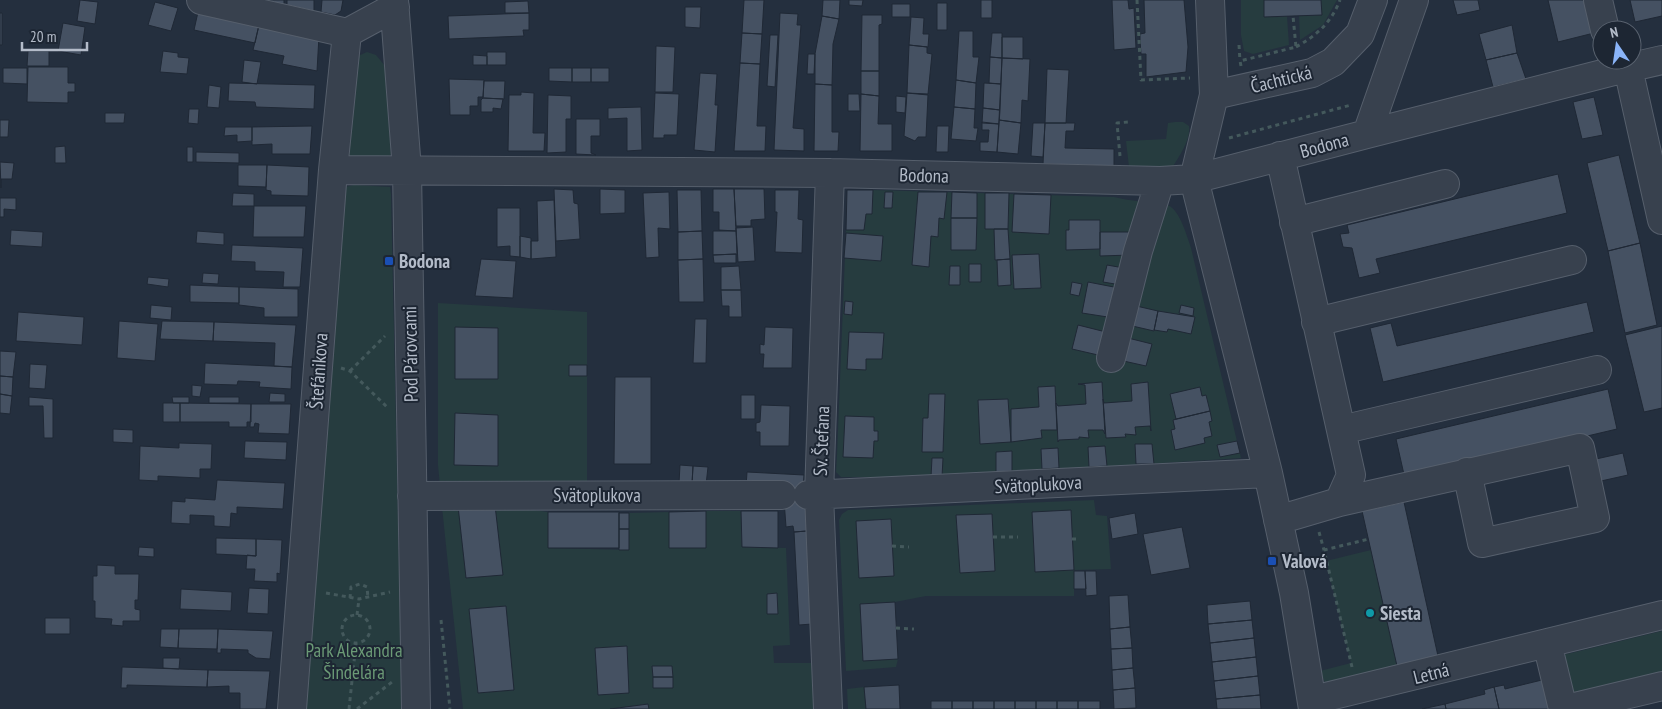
<svg xmlns="http://www.w3.org/2000/svg" width="1662" height="709" viewBox="0 0 1662 709" font-family="'PT Sans Narrow',sans-serif">
<style>
.green{fill:#263c3f}
.building{fill:#455162;stroke:#1f2835}
.lines{fill:none;stroke-linecap:round;stroke-linejoin:round}
.minor-casing{stroke:#565f6c;stroke-width:30}
.path{stroke:#44595c;stroke-width:3;stroke-dasharray:4 4;stroke-linecap:butt}
.minor{stroke:#38414e;stroke-width:28}
.transit-dot{fill:#1a4fb4;stroke:#1d2633;stroke-width:2}
.culture-dot{fill:#0f9aa8;stroke:#1d2633;stroke-width:2}
.labels{text-anchor:middle;dominant-baseline:central;stroke-width:4;stroke-linejoin:round;paint-order:stroke}
.street-label{font-size:19px;fill:#b4bcc9;stroke:#1d2633}
.poi-label{font-size:19px;font-weight:bold;fill:#b4bcc9;stroke:#1d2633;text-anchor:start}
.park-label{font-size:19px;fill:#6b9a76;stroke:#1d2633}
</style>
<rect width="100%" height="100%" fill="#242f3e"/>
<path class="green" d="M1241,0H1264V17L1287,16L1289,45L1253,54L1244,51L1241,35Z
M1321,0H1337L1323,25L1300,40L1299,16L1322,15Z
M367,52L376,55L385,66L391,154L388,157L350,158L345,156L358,56Z
M1175,122H1183L1189,126C1191,140 1179,156 1172,168L1129,167L1126,141L1166,139L1168,123Z
M354,185L390,187L391,194L402,709H302L345,187Z
M873,190L1114,197C1165,210 1172,185 1191,248L1241,458L942,477H841L836,472L837,455L846,230Z
M438,303L587,312V483L440,486L438,465Z
M1094,500L1096,515L1107,516L1111,569L1074,570V596H926L895,602L860,604L863,661L898,659L896,667L846,671L839,520L842,514L848,510Z
M495,505L548,512V548L629,550V513L669,512L670,548H706V511H741L742,547L786,548L790,645L773,646L774,663H813L816,709H463L442,507L458,506L466,578L503,575Z
M1371,550L1398,668L1330,684L1325,683L1320,671L1351,663L1326,561Z
M1662,631V678L1570,700L1559,656Z
M864,687L866,709H848L847,689Z"/>
<path class="building" d="M80,0L98,2L95,24L77,21Z
M267,0H284V5Z
M287,0H314V11L287,5Z
M322,0H343L341,11L335,15L321,12Z
M744,0H764L762,34L742,33Z
M823,0H840L839,19L822,16Z
M849,0H863L862,6L849,5Z
M981,0H992V18H981Z
M1112,0H1128L1129,9L1134,8L1136,48L1114,50Z
M1144,0H1184L1188,47L1186,72L1146,77V54H1141L1140,41V34L1145,33Z
M1264,0H1321L1322,15L1264,17Z
M1453,0H1478L1480,10L1457,15Z
M1548,0H1590L1598,32L1558,42Z
M1630,0H1662V16L1635,22Z
M528,1L529,13H505V2Z
M155,2L178,8L171,31L148,25Z
M937,3H947V30H937Z
M892,4H910V17H892Z
M685,7H701L700,28L685,27Z
M198,12L259,25L255,43L194,30Z
M0,13H2V45H0Z
M529,13V30H523L524,36L449,39L448,16Z
M780,13L798,14L797,25H801L793,128L804,129V151L774,150Z
M862,15H882V24L879,25V71H861Z
M822,16L839,19L833,44L832,85L815,84V54Z
M911,17L924,18L923,34H929L928,47L909,45Z
M63,23L85,27L81,55L58,51Z
M259,25L319,36L317,71L282,64L284,56L253,50Z
M1512,25L1517,53L1486,60L1479,34Z
M959,31H973V57H979L976,83L956,80Z
M742,33L762,34L760,64L740,63Z
M992,33H1002V58L990,57Z
M770,35H778L775,87L767,86Z
M1002,37H1023V59L1002,58Z
M909,45L927,47V53L932,54L928,94L907,93Z
M656,46L675,47L673,92H655Z
M28,51H49V66H27Z
M163,51L178,53V57L189,58L187,74L160,72Z
M487,52H506V65H487Z
M1517,53L1526,79L1493,87L1486,60Z
M808,54H815L814,74H807Z
M473,55L487,56V65H473Z
M990,57L1002,58L1001,84L989,83Z
M1002,58L1030,59L1028,101L1022,100L1021,123L999,120Z
M244,60L261,62L257,84L242,82Z
M740,63L760,64L757,126H766L765,151H734Z
M28,67H68V83H75V92H68V103L27,102Z
M3,68H27V84L3,83Z
M549,68H572V82L549,81Z
M572,68H591V82H572Z
M591,68H609V82H591Z
M1047,69L1069,70L1066,123H1045Z
M861,71H879V96L861,94Z
M700,73L717,74L715,105H718L715,152L694,150Z
M449,79L484,80L483,97H478V106H470V115H450Z
M956,80L976,83L975,109L954,107Z
M484,81H505L504,99L483,98Z
M229,83L315,85L314,109L256,107L255,102L228,101Z
M984,83L1001,84L1000,110L983,108Z
M815,84L832,85V132H839L838,151H814Z
M209,85L221,87L219,108L207,107Z
M521,92L534,93L533,133H545L544,151H508L509,95H521Z
M655,93L679,94L677,135H664V138H653Z
M907,93L928,95L926,137H918L915,141L904,136Z
M848,94H859L860,111H848Z
M861,94L879,96L878,124H892V151H860Z
M548,95L571,96V119H566V152L547,153Z
M896,96L906,97L905,113L896,112Z
M1594,97L1603,135L1582,139L1573,102Z
M483,98L503,99L501,109L493,108V112H481V100Z
M641,107L642,150L627,151V118L608,119V108Z
M954,107L975,109L974,128H978L976,141L951,139Z
M983,108L1000,110L999,124L982,123Z
M189,109H199L198,124L188,123Z
M105,113H125L124,123H105Z
M576,119H600V136H591V153L596,155L576,154Z
M0,120H9L8,137H0Z
M999,120L1021,123L1018,154L997,152Z
M982,122L999,124L997,152L980,151V142H988L989,130H982Z
M1033,123H1045L1043,157L1031,156Z
M1045,123H1075L1074,131H1066L1065,148L1114,149V166L1043,164Z
M312,126L310,154H272V144L252,145V127Z
M937,126H949L948,152H936Z
M225,127H252V141L237,142V135L224,136Z
M65,146L66,163H55V147Z
M187,147H193V162H187Z
M196,152L239,153V163L196,162Z
M1619,155L1640,243L1608,251L1587,163Z
M0,162L14,163L12,179H1V188Z
M238,165H267L266,187L238,186Z
M267,165L309,167L308,196L271,195V191L266,190Z
M1558,174L1567,213L1376,259L1380,273L1359,278L1352,248L1343,247L1340,234L1349,233L1347,225Z
M554,189L573,190L574,203L578,204L580,239L556,241Z
M600,189L625,190V213L600,214Z
M713,189H734L736,231L719,230V212H713Z
M734,189H764L765,219L751,220V226H736Z
M677,190H701L702,231L678,232Z
M775,190H799L798,219L803,220L802,253L775,252L777,212H775Z
M847,190H873L872,214H866L864,230H846Z
M669,192L670,229L658,228L659,257L646,258L643,193Z
M885,192H893L892,208H884Z
M918,192H947L944,219L939,218L938,237L931,236L929,267L912,265Z
M952,192L977,193V218H951Z
M233,193L254,194V206H232Z
M985,193H1009L1008,229H985Z
M1014,194L1051,195L1049,234L1012,232Z
M0,198H16V210L4,209V217H0Z
M554,200L556,257L531,259V241H538L537,201Z
M254,206H306L304,237H253Z
M497,208H520V257L510,256V246L497,247Z
M951,218H977L976,250H951Z
M1069,220H1100V249L1066,250V230H1069Z
M753,227L755,261L738,262L736,228Z
M994,229H1008L1010,259L995,260Z
M11,230L43,232L42,247L10,245Z
M197,231L224,233V245L196,243Z
M702,231L703,259L678,260V232Z
M713,231H736L737,254L713,255Z
M1100,232H1131V255L1100,256Z
M846,233L883,236L881,261L844,258Z
M520,236L531,238V259L520,257Z
M1640,243L1657,325L1625,333L1608,251Z
M232,245L303,248L300,287H283L284,272L255,271V262L231,261Z
M736,254V263H714L713,255Z
M1039,254L1041,288L1014,289L1012,255Z
M481,259L516,261L513,298L475,296Z
M703,259L704,302H679L678,260Z
M1010,259L1011,285L998,286L997,260Z
M969,264H981V282H969Z
M1107,265L1124,268L1121,285L1103,282Z
M739,266L741,290H721V267Z
M950,266H960V285H949Z
M203,273L219,274L218,284L202,283Z
M148,277L169,279L168,287L147,284Z
M1072,282L1082,284L1079,296L1070,294Z
M1088,282L1119,288L1114,318L1082,313Z
M190,285L239,287V303L190,302Z
M239,287L298,289V317H264V308L239,305Z
M721,290H741L742,317H729V306H722Z
M845,301L853,302L852,315L844,314Z
M1587,302L1594,332L1383,382L1370,328L1391,323L1397,346Z
M151,305L172,307L171,320L150,318Z
M1132,305L1158,311L1154,331L1128,325Z
M1181,305L1194,308L1193,316L1179,313Z
M1158,311L1195,317L1191,334L1168,329L1167,332L1154,330Z
M18,312L84,317L82,345L16,341Z
M695,319H707L706,363H693Z
M119,321L158,324L155,361L117,358Z
M162,321L214,322L213,341L160,339Z
M214,322L296,325L292,367L274,366L275,343L213,341Z
M1078,325L1106,332L1098,355L1072,349Z
M1662,326V408L1644,412L1625,335Z
M455,327L498,328V379H455Z
M765,327L793,328L792,368H763L764,354H760V344L764,345Z
M849,332L884,333L882,359H866V370L847,369Z
M1124,337L1152,344L1146,366L1119,360Z
M0,351L16,352L13,377L0,376Z
M205,363L292,367L291,389L259,387L260,382L238,381L237,385L204,384Z
M30,364L47,365L45,389L29,388Z
M569,365H587V376H569Z
M0,376L13,377L12,396L0,394Z
M615,377H651V464H614Z
M1102,382L1105,434L1103,430H1088L1089,438L1079,437V439L1059,440L1058,442L1056,403L1058,406L1086,404L1085,385L1078,384Z
M1148,382L1151,431L1150,426L1135,427L1136,435L1125,434L1126,437L1106,438L1103,399L1104,403L1132,401L1131,384Z
M192,385L202,386L200,397L192,396Z
M1055,386L1057,430H1041L1042,438L1011,442V409L1039,407L1038,387Z
M1200,387L1202,396L1206,395L1210,411L1176,419L1170,394Z
M1608,389L1617,429L1405,479L1396,439Z
M270,393L285,394V402H269Z
M0,394L12,396L10,414L0,413Z
M929,394H945L943,452H922L923,418H928Z
M741,395H755V419H741Z
M29,397L53,399V438H44L43,406H29Z
M172,397H189V403H173Z
M209,397H239V403H209Z
M1008,399L1011,442L980,444L978,400Z
M163,403H180V422H163Z
M180,403L251,404V422H247V427H229V422H180Z
M251,404H291L289,434L258,433L259,424L255,423L254,427H250Z
M761,405L790,406L789,446H760V432H756V423L760,422Z
M1210,411L1212,421L1209,422L1212,436L1204,438L1205,443L1175,450L1171,430L1175,429L1173,420Z
M455,413L498,415V466L454,465Z
M845,416L874,417V431H878V441H874L873,458L843,457Z
M113,429L133,430V443L113,442Z
M245,441L287,442L286,460L244,458Z
M1237,441L1240,453L1220,457L1217,445Z
M179,443L212,444L211,469H200V478L158,476V481L139,480L140,446L179,448Z
M1135,444H1152L1154,464H1136Z
M1105,446L1107,466L1089,467L1088,447Z
M1058,448L1059,468L1042,469L1041,449Z
M1012,451V471L996,472V452Z
M1623,453L1628,475L1601,481L1596,459Z
M932,458H943L942,477H931Z
M680,465L693,466L692,484L679,483Z
M693,466L708,467L706,485L692,484Z
M747,472L804,475L803,491L746,487Z
M217,480L285,483L283,509L237,507V514L231,513L230,527L214,526V516L190,515V524L171,523L172,501L185,502V498L215,500Z
M784,500H806L807,531L794,532L793,526L786,527Z
M1404,502L1438,656L1397,666L1362,511Z
M495,505L503,575L466,578L458,506Z
M1071,510L1074,570L1035,572L1032,512Z
M706,511V548H669V512Z
M741,511H778V548L742,547Z
M548,512H619V548H548Z
M619,513H629V529H619Z
M1135,513L1138,534L1112,539L1109,518Z
M992,514L995,571L960,573L956,515Z
M891,519L894,576L859,578L856,521Z
M1182,527L1190,568L1151,575L1143,534Z
M619,529H629V550H619Z
M807,531L812,624L799,625L794,532Z
M216,538L256,539V556L216,554Z
M256,539L282,540L280,574L277,573V582L254,581L255,569H246L247,555L256,556Z
M139,547L154,548V557L138,556Z
M97,565L115,566V574H139L138,600H135V609L140,610V621H123V626L111,625L112,619L95,618V601H93V576H97Z
M1074,571H1085L1086,589H1074Z
M1085,571H1096L1097,595L1086,596Z
M249,588L269,589L268,614L247,613Z
M181,589L232,592L231,611L180,609Z
M777,593L778,614H767V594Z
M1128,595L1130,627L1110,629L1109,596Z
M1250,601L1252,620L1208,624L1207,605Z
M895,602L898,659L863,661L860,604Z
M506,606L514,690L478,693L469,609Z
M45,618H70V634H45Z
M1252,620L1254,638L1210,643L1208,624Z
M1130,627L1132,648L1111,649L1110,629Z
M161,629H179L178,648L160,647Z
M179,629H218L217,649L178,648Z
M218,629L273,631L270,659L256,658L248,653V650L221,649V653H217Z
M1254,638L1256,657L1212,662L1210,643Z
M627,646L629,693L598,695L595,648Z
M1132,648L1133,668L1112,670L1111,649Z
M1256,657L1258,676L1214,681L1212,662Z
M163,658H180L179,669L163,668Z
M652,666H672L673,677H653Z
M122,667L208,670L207,687L127,685V688H121Z
M1133,668L1135,688L1113,690L1112,670Z
M208,670L270,671L266,709H240V693H229V686L207,687Z
M1258,676L1260,695L1216,699L1214,681Z
M653,677H673V688H653Z
M1546,679L1553,709H1499L1494,687L1504,685L1505,689Z
M899,685L900,709H866L864,687Z
M1494,687L1499,709H1446L1445,704L1485,694L1484,690Z
M1135,688L1136,708L1114,709L1113,690Z
M1260,695L1261,709H1217L1216,699Z
M931,701H952V709H931Z
M952,701H973V709H952Z
M973,701H994V709H973Z
M994,701H1015V709H994Z
M1015,701H1036V709H1015Z
M1036,701H1057V709H1036Z
M1057,701H1078V709H1057Z
M1078,701H1100V709H1078Z
M648,704L649,709H610Z
M1445,704L1446,709H1422Z"/>
<g class="lines">
<defs>
<path id="minor" d="M201,0L347,33L395,7
M394,0L407,170L416,709
M1210,0L1214,95L1194,179L1268,473L1294,593L1313,709
M1598,0L1605,30
M1628,68L1662,220
M1614,71L1662,60
M1214,95L1312,73L1333,62L1360,34L1373,0
M1367,134L1614,71L1612,60
M333,170L830,173L1160,181L1194,179L1367,134L1414,0
M1294,222L1445,184
M1316,322L1572,260
M1111,358L1138,251L1160,181
M1341,430L1597,370
M808,495L1268,473
M412,496L782,495
M1339,502L1580,448L1595,518L1482,543L1467,472
M1278,520L1339,502L1351,475L1280,156
M1547,643L1563,709
M1313,700L1662,615
M292,709L333,170L347,33
M828,709L819,495L830,173
M1566,709L1662,686"/>
</defs>
<use href="#minor" class="minor-casing"/>
<path class="path" d="M1137,0L1141,80L1190,78
M1239,45L1240,61
M1296,47C1317,35 1331,23 1340,0
M1241,66L1240,61L1296,47L1293,16
M1229,138L1351,105
M1120,156L1117,123L1128,122
M341,368L350,371L387,407
M350,371L385,336
M1319,532L1324,550
M993,537H1018
M1072,539H1080
M892,546L909,547
M326,593L359,599L390,592
M350,598L351,587L360,584L367,587L368,598
M357,615L359,599
M342 629a14 14 0 1 1 28 0a14 14 0 1 1-28 0Z
M441,620L450,709
M896,628L914,629
M1352,667L1324,550L1369,539
M349,709L356,643
M357,709L392,682"/>
<use href="#minor" class="minor"/>
</g>
<g class="transit-dot">
<rect x="384" y="256" width="10" height="10" rx="2.5"/>
<rect x="1267" y="556" width="10" height="10" rx="2.5"/>
</g>
<circle class="culture-dot" cx="1370" cy="613" r="5"/>
<g class="labels">
<g class="street-label">
<text transform="translate(1281 79) rotate(-14)">Čachtická</text>
<text transform="translate(1324 145) rotate(-15)">Bodona</text>
<text transform="translate(924 175) rotate(2)">Bodona</text>
<text transform="translate(410 354) rotate(-91)">Pod Párovcami</text>
<text transform="translate(318 371) rotate(-86)">Štefánikova</text>
<text transform="translate(821 441) rotate(-88)">Sv. Štefana</text>
<text transform="translate(1038 484) rotate(-3)">Svätoplukova</text>
<text x="597" y="495">Svätoplukova</text>
<text transform="translate(1431 673) rotate(-14)">Letná</text>
</g>
<g class="poi-label">
<text x="399" y="261">Bodona</text>
<text x="1282" y="561">Valová</text>
<text x="1380" y="613">Siesta</text>
</g>
<g class="park-label">
<text x="354" y="650">Park Alexandra<tspan x="354" dy="22">Šindelára</tspan></text>
</g>
</g>
<g transform="translate(1617 45) rotate(347)"><circle r="24" fill="#1d2633" stroke="#59626f"/>
<path d="M0-4L9 19L0 12L-9 19Z" fill="#8ab4f8"/>
<text y="-8" font-size="14" font-weight="bold" text-anchor="middle" fill="#b4bcc9">N</text>
</g>
<path d="M22 42v8h65v-8" fill="none" stroke="#b4bcc9" stroke-width="2.5"/>
<text x="30" y="42" font-size="15" fill="#b4bcc9" stroke="#1d2633" stroke-width="4" paint-order="stroke">20 m</text>
</svg>
